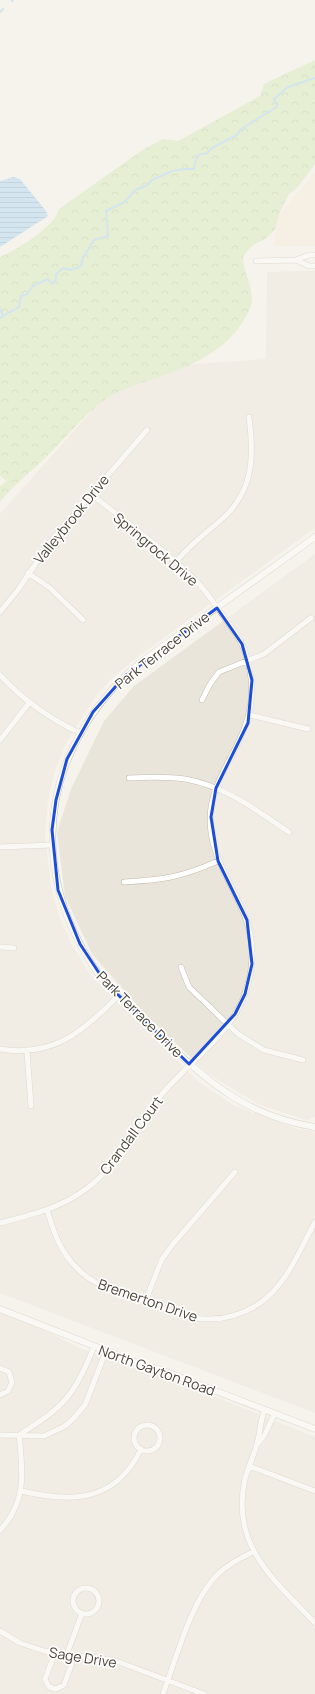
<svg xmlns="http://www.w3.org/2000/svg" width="315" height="1694" viewBox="0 0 315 1694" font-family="Manrope,sans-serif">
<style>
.residential{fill:#eae5da}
.commercial{fill:#f7ead8}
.forest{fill:url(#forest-crowns)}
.water{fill:url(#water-rules)}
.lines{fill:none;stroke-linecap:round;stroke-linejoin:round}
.stream{stroke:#a9d4f2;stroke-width:2}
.minor-casing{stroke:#c2bbae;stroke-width:6}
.tertiary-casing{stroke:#c2bbae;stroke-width:7}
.minor{stroke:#fff;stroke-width:5}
.tertiary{stroke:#fff;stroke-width:6}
.marked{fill:none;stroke:#1d4ed8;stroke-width:3;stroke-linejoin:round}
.labels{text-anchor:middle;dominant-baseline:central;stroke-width:3.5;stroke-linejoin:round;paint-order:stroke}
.street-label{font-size:14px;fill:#4b4439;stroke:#fff}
</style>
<defs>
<pattern id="forest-crowns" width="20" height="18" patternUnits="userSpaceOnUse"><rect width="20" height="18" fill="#d2eab5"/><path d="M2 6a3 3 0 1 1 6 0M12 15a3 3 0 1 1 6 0" fill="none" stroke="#b6ca9c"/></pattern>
<pattern id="water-rules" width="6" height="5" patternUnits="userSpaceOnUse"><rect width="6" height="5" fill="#a9d4f2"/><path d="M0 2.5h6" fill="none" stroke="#8caec5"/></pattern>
</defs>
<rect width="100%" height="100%" fill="#f6f3ec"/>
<path class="residential" d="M315,271V528L136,658L112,678L95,697L66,743L55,771L48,800L45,835L51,888L60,919L71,943L87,970L105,990L199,1082L233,1105L297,1129L315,1131V1413L0,1293V514L129,369L266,359L267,272Z
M315,554V1117L307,1120L260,1105L207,1073L146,1015L92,954L65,896L57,832L71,789L104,721L134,686Z
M0,1312L42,1329L82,1349L149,1373L159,1374L315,1437V1694H0Z"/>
<path class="commercial" d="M315,173V246H274L278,216Z"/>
<path class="forest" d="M315,60V164L297,188L289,194L279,214L275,230L265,239L253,245L243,256C242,272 257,291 250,308C237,340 208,358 178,370C155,380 129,384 107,398C83,415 65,439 44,459C29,473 13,486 0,502V486L7,481L0,476V257C15,251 56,226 59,209L144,149L163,139L178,141L260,96L264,84Z"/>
<path class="water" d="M13,177L20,179L46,211L48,216L0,247V181Z"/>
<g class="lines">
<path class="stream" d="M12,1L13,0
M0,12L3,9
M0,308L3,317
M0,318L19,307L21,296L26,295L33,286L48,279L52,284L56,280V274L63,268L71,270L81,266L83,258L94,240L108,236L106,211L125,202L135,190L146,186L152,180L172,171L185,169H194L196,158L200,154H206L212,148L237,135L241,129L277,107L274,99L288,87L315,78"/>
<defs>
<path id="minor" d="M296,260L309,266H315
M256,261L296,260L309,255H315
M175,563C190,544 204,535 222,519C254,491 254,456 249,417
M28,573L50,588L83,620
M0,612L18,590L50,542L147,430
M0,675C23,700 48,718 80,733
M202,700L210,684L219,672L264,654L311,618
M250,715L308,729
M0,740L29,703
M129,778C147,777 166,776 185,779C225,786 256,810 289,832
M0,847L52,845
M124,882C163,880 182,877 218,861
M0,947L14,948
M181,967L189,987L238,1034L264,1050L303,1060
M0,1049C53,1058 84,1031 118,996
M27,1051L31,1106
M47,1210C54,1232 60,1252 77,1268C83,1275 91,1280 99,1284C115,1293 133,1298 150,1304C168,1310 186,1319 205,1319C224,1320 241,1315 257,1305C286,1287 299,1251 315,1222
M0,1223C30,1215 61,1208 86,1189C119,1165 136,1124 162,1094C185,1067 219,1042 237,1011C247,993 252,974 252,953C252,898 203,865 211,807C215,783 228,764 238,743C254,712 256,681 244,649C239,637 231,627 224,617C216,606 208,594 199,584C168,552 126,522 91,494
M145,1302L162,1259L173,1244L235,1172
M0,1368L9,1372L12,1382L8,1391L0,1395
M264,1411C260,1423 260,1435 256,1447C253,1458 248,1468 245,1479C230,1545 274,1580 315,1623
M134 1438a13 13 0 1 1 26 0a13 13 0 1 1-26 0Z
M0,1435L44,1436L65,1426L73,1419L85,1405L106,1351
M19,1435C65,1406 73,1397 94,1347
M257,1445L264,1436L274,1415
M249,1466L315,1491
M21,1491C72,1503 116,1502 141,1449
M0,1530C27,1503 23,1469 19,1435
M73 1601a13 13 0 1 1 26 0a13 13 0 1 1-26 0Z
M0,1631L20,1643L44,1651L116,1661L204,1694
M55,1653L45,1679L49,1687L56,1689L64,1685L75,1655
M67,1654L82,1613
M163,1694C176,1659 191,1601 217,1575C228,1564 240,1558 253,1552"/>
<path id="tertiary" d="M315,537L141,662C45,742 24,860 93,966C110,992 137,1014 160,1036C208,1082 246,1116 315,1127
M0,1309L145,1366L161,1370L315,1429"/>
</defs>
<use href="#minor" class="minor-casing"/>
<use href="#tertiary" class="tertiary-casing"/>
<use href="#minor" class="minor"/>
<use href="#tertiary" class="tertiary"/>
</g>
<path d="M0 0H315V1694H0ZM217,608L242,644L252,680L248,723L216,788L211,817L218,861L247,920L252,964L245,994L235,1014L189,1064L105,982L80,944L58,890L52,830L56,800L67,759L93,712L125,676Z" fill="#f6f3ec" fill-opacity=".55" fill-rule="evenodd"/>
<path class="marked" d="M217,608L242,644L252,680L248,723L216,788L211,817L218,861L247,920L252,964L245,994L235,1014L189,1064L105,982L80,944L58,890L52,830L56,800L67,759L93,712L125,676Z"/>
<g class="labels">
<g class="street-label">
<text transform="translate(71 519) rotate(-51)">Valleybrook Drive</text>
<text transform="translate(156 549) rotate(40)">Springrock Drive</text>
<text transform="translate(162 650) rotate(-38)">Park Terrace Drive</text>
<text transform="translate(140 1014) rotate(45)">Park Terrace Drive</text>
<text transform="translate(131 1135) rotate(-53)">Crandall Court</text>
<text transform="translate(148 1300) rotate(19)">Bremerton Drive</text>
<text transform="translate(157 1370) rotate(20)">North Gayton Road</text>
<text transform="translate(83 1657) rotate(9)">Sage Drive</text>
</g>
</g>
</svg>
